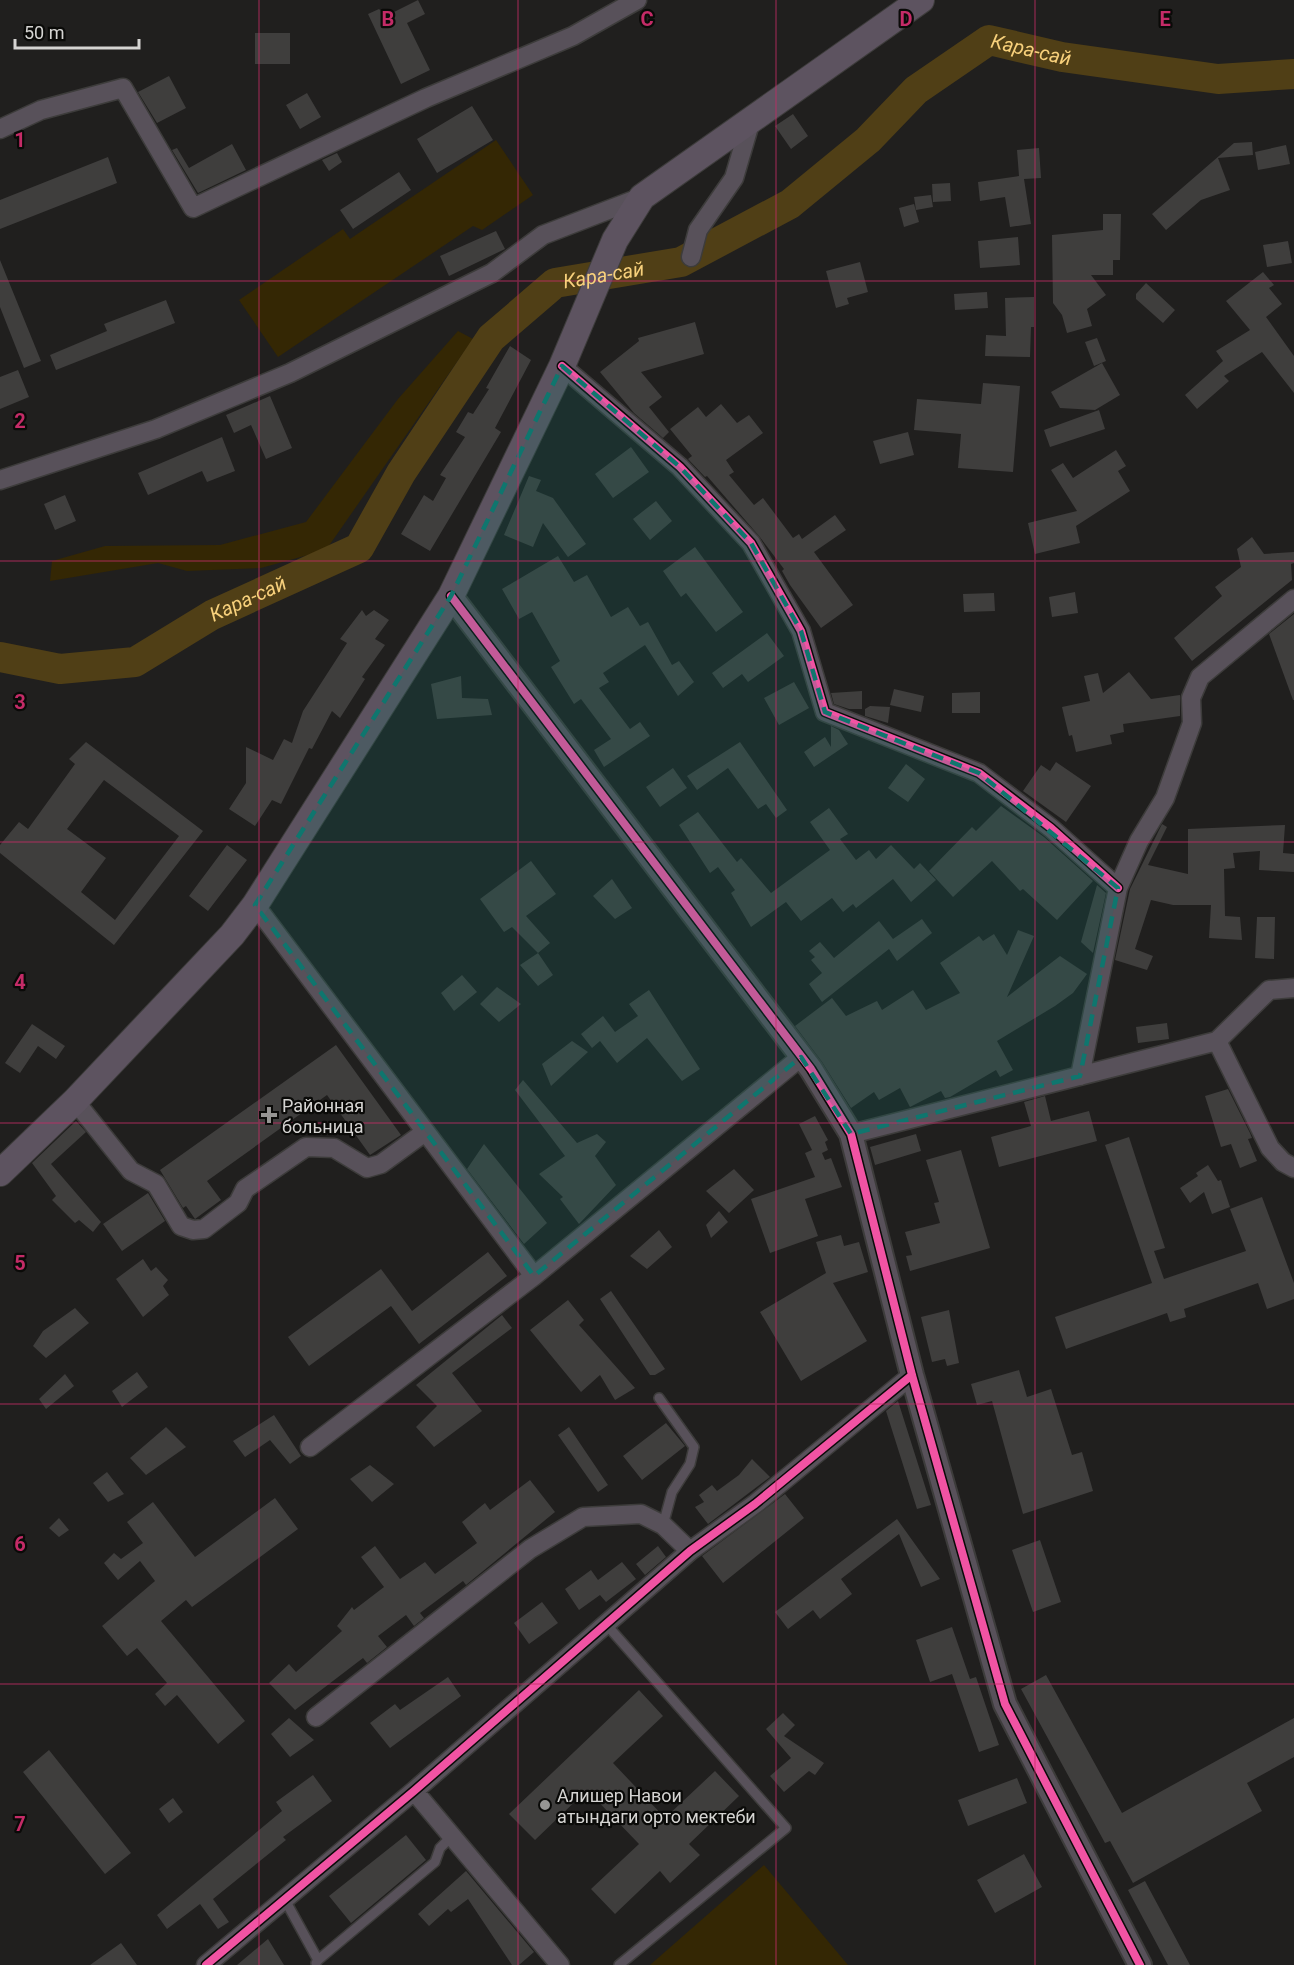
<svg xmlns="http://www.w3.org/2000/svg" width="1294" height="1965" viewBox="0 0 1294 1965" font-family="Roboto,sans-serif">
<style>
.green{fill:#342704}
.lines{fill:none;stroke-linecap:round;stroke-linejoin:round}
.river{stroke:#503f16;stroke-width:30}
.building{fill:#3f3e3d;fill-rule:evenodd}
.service-casing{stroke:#3d3c3b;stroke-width:12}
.minor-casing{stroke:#3d3c3b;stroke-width:21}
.tertiary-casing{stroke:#3d3c3b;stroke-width:26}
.secondary-casing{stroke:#3d3c3b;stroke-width:28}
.service{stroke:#58515a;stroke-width:9}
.minor{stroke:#58515a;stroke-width:18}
.tertiary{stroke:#58515a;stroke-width:22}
.secondary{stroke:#5d5360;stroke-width:26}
.cycleway-casing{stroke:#0a0a08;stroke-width:11}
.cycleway{stroke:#f153a3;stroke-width:8}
.marked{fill:#0f766e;fill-opacity:0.2;stroke:#0f766e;stroke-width:4.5;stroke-dasharray:12 8;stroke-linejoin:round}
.grid{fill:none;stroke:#c42b67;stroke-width:1.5;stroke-opacity:0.55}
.poi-dot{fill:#969593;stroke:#0a0a08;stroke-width:2}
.labels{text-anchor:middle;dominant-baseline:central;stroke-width:4.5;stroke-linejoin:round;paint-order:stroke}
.poi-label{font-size:18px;fill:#d5d4d2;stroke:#0a0a08;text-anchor:start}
.water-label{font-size:20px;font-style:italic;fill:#f7d07b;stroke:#0a0a08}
.grid-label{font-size:20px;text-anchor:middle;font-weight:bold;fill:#c42b67;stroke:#0a0a08;stroke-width:4.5;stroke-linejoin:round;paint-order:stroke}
</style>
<rect width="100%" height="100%" fill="#201f1e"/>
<path class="green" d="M496,140L533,195L482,230L473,226L278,357L239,300L343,229L350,239Z
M458,331L473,339L326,550L261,568L187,571L158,563L50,581L52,561L105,546L220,545L306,522L398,399Z
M764,1865L848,1965H650Z"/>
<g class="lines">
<path class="river" id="s1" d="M0,657L60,669L135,662L212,615L359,548L401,473L491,338L555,283L681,262L790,204L868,140L916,90L989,40L1062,57L1218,79L1294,74"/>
</g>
<path class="building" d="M418,0L425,14L407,23L430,70L401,84L368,14L379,9L386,16Z
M255,33H290V64H255Z
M169,76L186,108L157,123L138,92Z
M307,93L321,117L300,129L286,105Z
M472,106L493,140L437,173L417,139Z
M793,114L808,136L791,149L775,126Z
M1252,142L1253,155L1218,158L1230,190L1201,200L1166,230L1152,214L1234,143Z
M232,144L246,170L198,193L172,150L177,148L189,168Z
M1286,145L1290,164L1258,170L1255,152Z
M1039,148L1041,178L1024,179L1031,224L1010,227L1005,197L980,201L978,182L1019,176L1017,150Z
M337,153L342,162L329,171L322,160Z
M108,157L117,183L0,229V200Z
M399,172L411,190L353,229L340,210Z
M950,183L951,201L933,202L932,184Z
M931,195L933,207L916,210L914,197Z
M914,204L919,222L904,227L899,208Z
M1103,214H1121L1120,260H1113V275H1091L1106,295L1087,309L1092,326L1067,333L1062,315L1053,303L1052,235L1103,230Z
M496,231L505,249L449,276L440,256Z
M1018,237L1020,265L980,268L978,241Z
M1288,241L1292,263L1267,267L1263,245Z
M0,260L41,361L24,368L0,307Z
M860,262L868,292L847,298L849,304L836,308L826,271Z
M1263,272L1274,285L1269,288L1282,304L1266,317L1294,356V393L1262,352L1224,376L1229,381L1197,409L1185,395L1223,361L1216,351L1250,330L1226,301Z
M1146,283L1175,310L1163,323L1136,299V294Z
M987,292L988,308L955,310L954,294Z
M1034,297V327H1031L1030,357L985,356L986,335L1006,336L1005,298Z
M166,300L175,323L56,370L50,355L107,331L104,324Z
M695,322L704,354L641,372L662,397L649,407L669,432L663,438L634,413L600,372L639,341L638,338Z
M1097,338L1106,361L1094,366L1085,342Z
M510,346L531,360L495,428L501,432L430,551L401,534L424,495L433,501L446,478L440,475L465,437L456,432L468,412L473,414L489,389L486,388Z
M1102,363L1120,395L1095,410L1060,408L1051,392Z
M18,370L29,397L0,409V377Z
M983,383L1020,386L1013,472L958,468L961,434L914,430L917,399L981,404Z
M270,396L292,448L266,459L251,425L234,433L226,415Z
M721,404L737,423L749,415L763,433L726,460L734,472L729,475L754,505L763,498L793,538L799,534L802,539L835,515L846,530L814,552L853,605L821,628L790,585L782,571L784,569L759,536L707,476L705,477L688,459L692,456L670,429L698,407L706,417Z
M1099,410L1105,429L1050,447L1044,430Z
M908,432L914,455L880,464L873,441Z
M222,437L235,471L207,482L202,471L148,495L138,473Z
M631,447L649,472L613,498L595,474Z
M1116,450L1126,466L1118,471L1130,491L1076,526L1080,543L1035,554L1028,523L1077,511L1051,470L1063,463L1073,478Z
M529,476L541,480L536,491L553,498L586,544L568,557L543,523L533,547L504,535Z
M65,495L76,521L55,530L44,504Z
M656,501L672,521L650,540L633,519Z
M1252,537L1264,554L1294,552V563L1291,564L1292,580L1192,661L1174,638L1222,596L1215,587L1241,567L1237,549Z
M695,547L743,612L716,632L686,593L681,597L663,571Z
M558,556L574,582L587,575L611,617L628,607L640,626L648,622L672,665L679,661L694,682L678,696L645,645L603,673L609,682L599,688L630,729L640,722L650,736L604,767L594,750L611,739L581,699L574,704L551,667L560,661L532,612L519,619L502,589Z
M1075,592L1078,613L1052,617L1049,597Z
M994,593L995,611L964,612L963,594Z
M362,610L366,616L374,610L389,620L375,639L385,645L362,677L365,679L340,718L332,711L312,749L309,748L281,804L272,800L255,826L229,809L246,783V747L273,760L284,739L292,743L303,711L347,643L340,639Z
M1294,614V700H1293L1269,634Z
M767,633L784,656L748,682L742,674L723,688L712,673Z
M1129,672L1151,699L1180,695V716L1123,724L1124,732L1110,735L1112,744L1076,752L1072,735L1069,736L1062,707L1090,701L1084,676L1098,673L1103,693Z
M461,676L462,698L488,699L492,715L437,719L431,684Z
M794,682L809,708L779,725L764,698Z
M894,689L924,696L921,712L890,705Z
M862,691V709H849L834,704L831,693Z
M980,692V713H952V693Z
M870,706L890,707L888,723L865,716V709Z
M831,726L839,730L848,744L814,767L804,752L825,737L831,747Z
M86,742L203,831L114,945L0,853V845L19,822L28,829L75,764L69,759ZM104,780L179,836L115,920L81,892L106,858L67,829Z
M740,742L787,810L776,818L766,804L758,809L728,768L697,790L687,776Z
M1056,762L1091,786L1066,822L1023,791L1041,765L1050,771Z
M906,764L925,779L908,802L888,788Z
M673,768L687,788L660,807L646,787Z
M1001,806L1044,837L1093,881L1057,920L1023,889L1020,891L992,861L953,897L929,871L972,827L976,831Z
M829,808L848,834L840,839L856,860L869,850L876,859L891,845L914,869L920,863L936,880L911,902L893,879L856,908L853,904L843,912L832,898L801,921L786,902L751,927L731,893L735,890L718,867L710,873L679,825L698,812L737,862L741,858L771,893L830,850L810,822Z
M1162,824L1167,827L1148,865L1188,874V829L1285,825L1283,853L1294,854V872L1259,870L1260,851L1233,853L1235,868L1224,869L1225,916L1240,917L1242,940L1209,938L1211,905H1173L1151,900L1135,949L1153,956L1147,970L1115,960L1130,889Z
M227,845L247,860L208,911L189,896Z
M531,861L556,894L526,916L550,943L538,953L512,927L504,932L480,899Z
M612,879L632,908L615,919L593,896Z
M1097,885L1106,893L1093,953L1081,942Z
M1257,917H1275L1274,959L1255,958Z
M922,919L932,933L897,961L889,949L822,1002L809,984L822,973L811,960L815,957L809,951L820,942L834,958L879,921L893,939Z
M1018,930L1034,936L1007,997L1060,956L1087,974L1073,993L1055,1006L997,1041L1013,1070L1000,1077L996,1070L950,1097L945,1098L941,1091L910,1107L900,1088L879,1100L874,1092L851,1108L822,1062L795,1026L832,998L846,1016L877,1001L882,1010L913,990L926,1010L960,993L940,963L979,936L983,941L994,934L1007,955Z
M538,953L553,975L538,986L520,965Z
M462,975L477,992L454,1011L441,993Z
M497,987L521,1004L499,1022L480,1004Z
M649,990L700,1069L682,1081L647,1038L617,1063L600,1041L592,1048L581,1034L603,1016L615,1032L638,1016L629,1004Z
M1167,1023L1169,1039L1138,1043L1136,1027Z
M32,1024L65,1046L56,1059L38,1046L20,1073L5,1063Z
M572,1041L588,1052L551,1086L542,1064Z
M336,1045L401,1135L370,1155L327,1095L207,1181L221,1200L195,1219L186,1206L183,1208L160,1170Z
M523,1080L577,1143L597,1134L606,1142L595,1156L616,1185L579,1224L560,1199L563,1197L539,1174L565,1156L515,1090Z
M1228,1089L1250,1133L1252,1138L1248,1139L1257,1161L1240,1168L1231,1144L1221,1147L1205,1096Z
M1045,1096L1051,1121L1089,1111L1097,1141L999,1167L991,1137L1031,1126L1024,1102Z
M815,1116L828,1140L825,1142L828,1150L822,1153L825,1160L831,1158L842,1187L805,1199L818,1236L770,1253L751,1199L815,1177L805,1153L812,1150L799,1124Z
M76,1121L86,1132L51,1164L101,1222L93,1232L79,1220L75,1223L52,1200L56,1196L32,1163Z
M916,1134L921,1151L875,1165L870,1147Z
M1129,1137L1165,1248L1154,1251L1164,1279L1246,1251L1230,1209L1262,1197L1294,1283V1299L1267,1309L1258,1283L1184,1309L1186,1317L1170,1322L1167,1313L1066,1349L1055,1317L1152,1283L1105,1145Z
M484,1144L547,1223L524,1244L467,1169Z
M961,1150L990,1248L910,1271L906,1256L912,1255L905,1232L940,1223L934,1203L939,1202L926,1160Z
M1208,1165L1218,1181L1221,1180L1230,1207L1212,1214L1204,1192L1190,1203L1180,1188L1198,1176L1196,1173Z
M734,1169L754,1190L729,1213L706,1191Z
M148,1193L165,1221L122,1251L103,1224Z
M719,1211L728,1222L711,1238L706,1225Z
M659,1230L672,1247L647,1269L630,1256Z
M841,1235L844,1246L859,1242L868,1272L833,1283L867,1341L801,1381L760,1312L826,1273L816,1242Z
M488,1252L507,1276L419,1344L391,1306L309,1366L288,1337L381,1269L412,1311Z
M143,1259L151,1271L156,1267L168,1280L163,1286L169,1295L143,1317L116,1279Z
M611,1291L665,1369L655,1375H650L600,1299Z
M568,1300L584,1320L579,1325L635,1388L615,1400L600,1375L581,1392L530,1330Z
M75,1308L89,1323L46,1358L33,1346L43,1331Z
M949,1310L959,1363L947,1366L945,1359L932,1362L921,1317Z
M502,1315L512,1328L452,1373L482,1411L434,1447L416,1427L437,1406L416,1385Z
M1019,1370L1027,1397L1051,1389L1072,1455L1082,1452L1093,1491L1023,1514L992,1401L977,1405L971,1384Z
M137,1372L148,1387L122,1407L112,1391Z
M65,1374L74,1386L46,1409L39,1399Z
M898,1401L931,1505L917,1509L886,1411Z
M274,1415L301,1456L290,1464L270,1440L245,1457L233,1441Z
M666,1423L685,1446L642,1480L623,1456Z
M166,1427L186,1447L146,1475L130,1458Z
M569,1427L608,1485L598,1492L558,1435Z
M752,1459L770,1477L708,1524L695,1507L704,1502L699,1495L712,1485L717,1491L739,1475Z
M370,1465L394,1484L372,1502L350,1479Z
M107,1472L124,1494L108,1502L93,1483Z
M530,1480L555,1512L466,1585L463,1581L420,1613L424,1618L414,1626L406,1615L378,1636L387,1647L367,1663L363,1658L295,1710L269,1683L289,1664L296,1672L342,1631L337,1626L352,1607L354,1610L384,1587L361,1557L375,1546L400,1579L425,1562L435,1574L477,1543L462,1522L485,1503L490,1510Z
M785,1494L804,1518L723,1583L702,1556Z
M275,1498L298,1529L192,1607L186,1600L161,1621L245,1721L218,1744L177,1695L165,1706L155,1694L167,1683L137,1648L127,1656L102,1626L155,1581L140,1561L118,1580L104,1563L114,1553L121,1559L143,1543L127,1522L153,1502L195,1557Z
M59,1518L69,1530L59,1537L49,1528Z
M897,1519L940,1579L921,1587L899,1534L841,1579L852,1594L820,1619L813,1610L788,1629L775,1612Z
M1040,1540L1061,1602L1033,1612L1012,1550Z
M658,1546L666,1557L645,1575L636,1564Z
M622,1562L636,1579L606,1602L600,1595L579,1610L565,1589L591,1570L598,1580Z
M542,1602L558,1623L529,1644L514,1623Z
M952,1627L970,1679L976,1677L999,1745L979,1752L952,1674L930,1682L916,1640Z
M1046,1675L1122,1813L1294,1718V1757L1247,1783L1262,1811L1133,1883L1110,1841L1105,1843L1021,1689Z
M448,1677L461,1696L390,1748L370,1723L395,1704L400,1710Z
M639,1690L663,1716L613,1763L665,1818L715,1771L739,1796L689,1844L700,1855L670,1883L660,1871L615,1914L591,1889L639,1844L587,1790L535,1840L509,1814Z
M783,1713L795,1725L784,1736L824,1763L815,1775L809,1771L784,1792L770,1776L791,1758L766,1729Z
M289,1718L314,1740L290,1757L271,1734Z
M49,1750L131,1853L105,1874L23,1772Z
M313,1775L332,1801L283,1837L286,1840L213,1899L229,1922L218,1929L200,1904L167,1929L157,1915L282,1811L276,1802Z
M1017,1778L1027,1803L968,1826L958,1800Z
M173,1798L183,1812L169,1823L159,1809Z
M406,1835L426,1860L351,1923L329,1896Z
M1024,1854L1042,1887L995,1913L977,1880Z
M466,1871L534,1952L519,1965H512L468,1899L451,1912L448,1909L429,1926L418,1914Z
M1145,1881L1190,1965H1168L1128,1890Z
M268,1939L284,1965H237Z
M121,1943L137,1965H90Z"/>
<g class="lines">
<defs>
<path id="service" d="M659,1398L694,1447L690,1464L672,1492L663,1525
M605,1623L786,1828L619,1965
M285,1900L318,1960L316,1963
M318,1960L435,1862L440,1848L452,1836"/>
<path id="minor" d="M0,129L41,110L123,88L193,208L426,98L573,36L637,0
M691,257L698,230L734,178L751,120
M562,366L680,467L751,543L801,631L825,712L979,773L1051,828L1118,888
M0,480L156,429L290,373L492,273L543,235L642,197
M255,905L534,1276
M1217,1041L1270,1148L1283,1162L1294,1168
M1080,1076L1118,888L1139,841L1165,798L1192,723L1191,698L1200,677L1294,599
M75,1101L131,1171L156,1184L181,1226L193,1230L204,1229L238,1203L245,1189L306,1147L334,1148L367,1168L381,1164L425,1132
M851,1134L1217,1041L1269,990L1294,988
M310,1447L534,1276L801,1057
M316,1717L530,1549L583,1517L641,1514L663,1525L690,1551
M414,1791L560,1965
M206,1965L414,1791L690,1551L755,1504L912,1375"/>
<path id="tertiary" d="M451,596L811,1069L851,1134L912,1375L1005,1704L1140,1965"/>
<path id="secondary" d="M0,1173L75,1101L232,935L255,905L451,596L562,366L615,240L642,197L921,0"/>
</defs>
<use href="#service" class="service-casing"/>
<use href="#minor" class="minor-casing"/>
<use href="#tertiary" class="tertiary-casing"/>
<use href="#secondary" class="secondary-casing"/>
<use href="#service" class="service"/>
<use href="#minor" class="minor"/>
<use href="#tertiary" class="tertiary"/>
<use href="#secondary" class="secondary"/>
<defs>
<path id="cycleway" d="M562,366L680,467L751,543L801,631L825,712L979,773L1051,828L1118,888
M451,596L811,1069L851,1134L912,1375L1005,1704L1140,1965
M206,1965L414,1791L690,1551L755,1504L912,1375"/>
</defs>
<use href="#cycleway" class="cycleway-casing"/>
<use href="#cycleway" class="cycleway"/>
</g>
<path class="marked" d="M562,366L680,467L751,543L801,631L825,712L979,773L1118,888L1080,1076L851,1134L801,1057L534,1276L255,905L451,596Z"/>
<path class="grid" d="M259,0V1965M518,0V1965M776,0V1965M1035,0V1965M0,281H1294M0,561H1294M0,842H1294M0,1123H1294M0,1404H1294M0,1684H1294"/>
<g class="poi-dot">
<path d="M266 1106h6v6h6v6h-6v6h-6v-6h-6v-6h6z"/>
<circle cx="545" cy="1805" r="6"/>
</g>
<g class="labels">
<g class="poi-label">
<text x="282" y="1105">Районная<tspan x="282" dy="21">больница</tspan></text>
<text x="557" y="1795">Алишер Навои<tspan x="557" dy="21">атындаги орто мектеби</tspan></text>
</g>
<g class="water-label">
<text stroke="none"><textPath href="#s1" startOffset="1274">Кара-сай</textPath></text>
<text stroke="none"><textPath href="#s1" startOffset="770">Кара-сай</textPath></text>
<text stroke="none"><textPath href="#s1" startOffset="266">Кара-сай</textPath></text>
</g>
</g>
<g class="grid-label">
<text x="388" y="26">B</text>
<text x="647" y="26">C</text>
<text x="906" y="26">D</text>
<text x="1165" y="26">E</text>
<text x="20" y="147">1</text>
<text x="20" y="428">2</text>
<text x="20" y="709">3</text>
<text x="20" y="989">4</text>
<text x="20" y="1270">5</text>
<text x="20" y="1551">6</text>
<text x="20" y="1831">7</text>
</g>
<path d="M15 39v9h124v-9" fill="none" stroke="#d5d4d2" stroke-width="3"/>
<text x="24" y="39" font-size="18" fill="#d5d4d2" stroke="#0a0a08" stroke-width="4.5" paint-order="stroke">50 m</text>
</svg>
